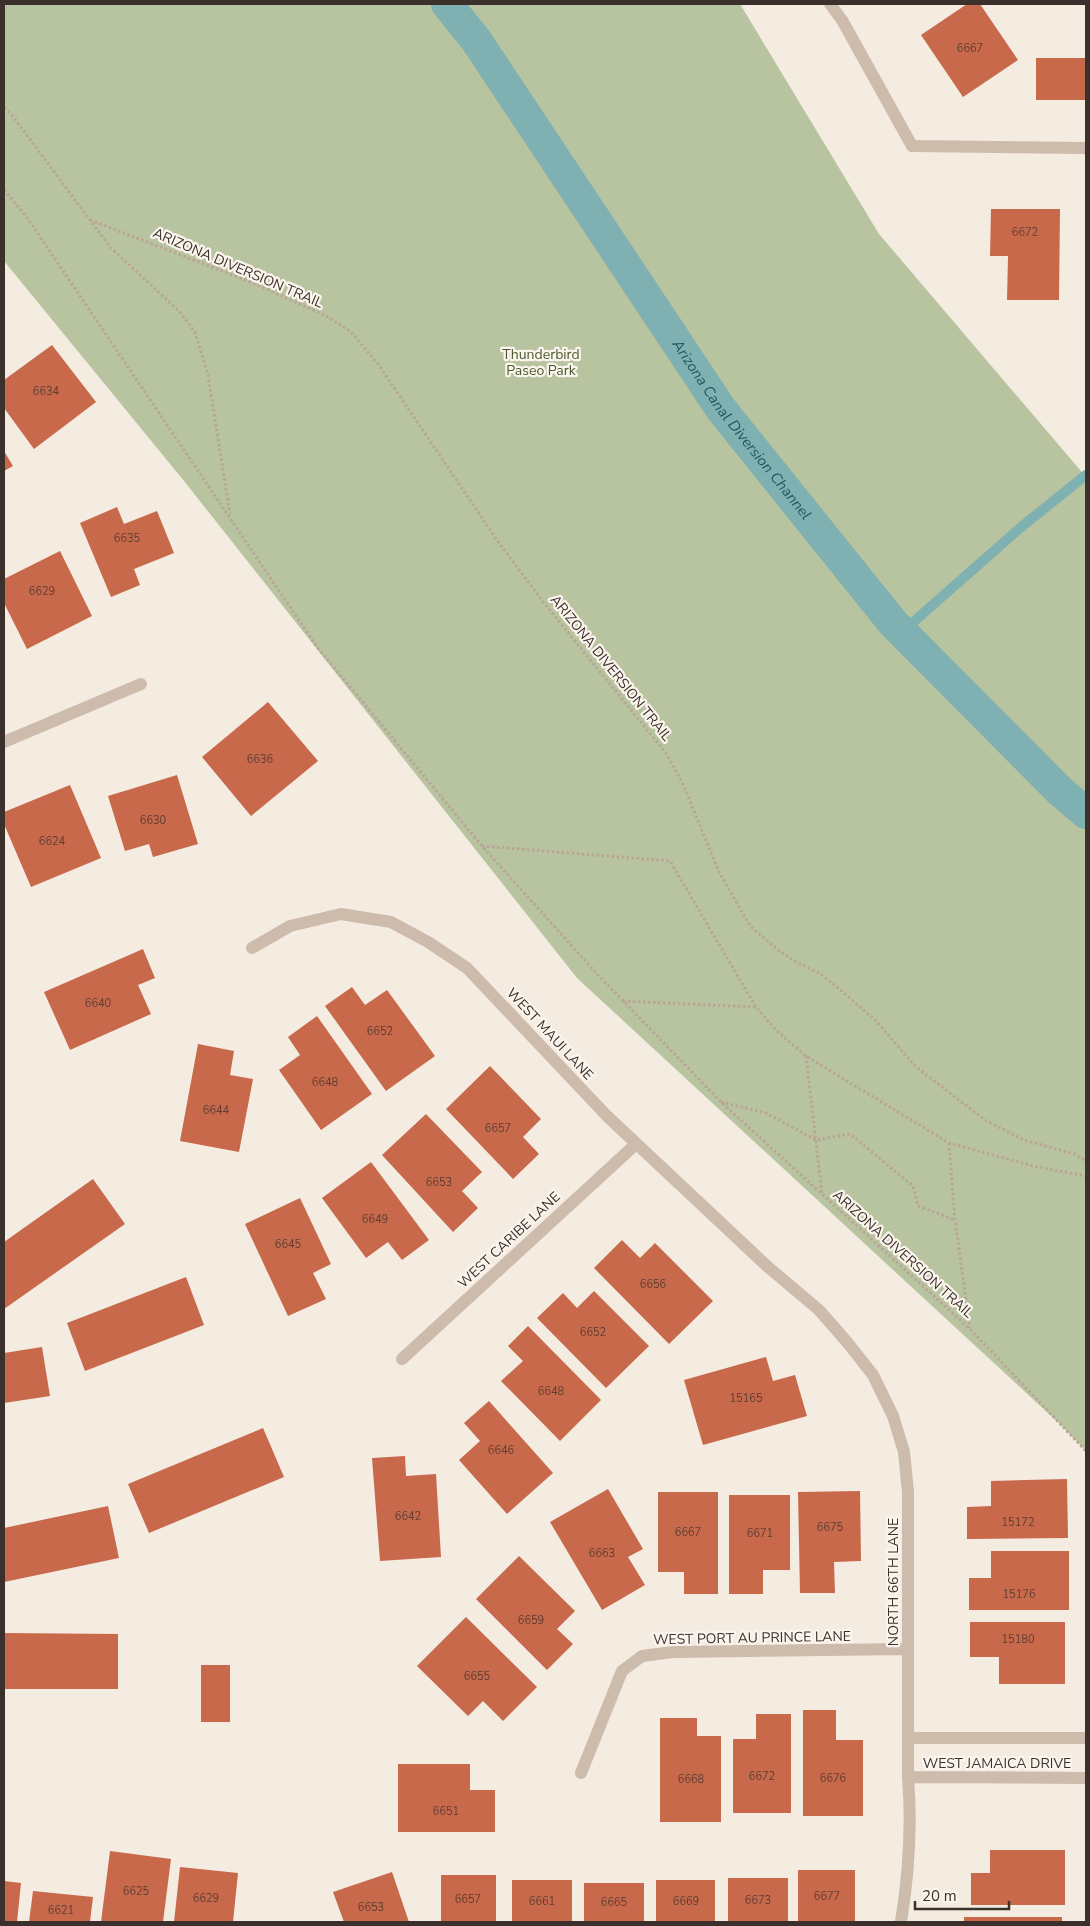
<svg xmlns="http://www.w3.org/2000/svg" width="1090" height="1926" viewBox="0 0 1090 1926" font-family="'Nunito Sans',sans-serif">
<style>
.green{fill:#b8c4a0}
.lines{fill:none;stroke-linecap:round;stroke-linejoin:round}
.stream{stroke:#7fb0b2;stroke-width:10}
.canal{stroke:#7fb0b2;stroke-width:32}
.building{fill:#c8694b}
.path{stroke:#b9a596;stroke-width:3;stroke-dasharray:2.5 2.5;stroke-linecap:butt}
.street{stroke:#cdbbac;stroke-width:12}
.labels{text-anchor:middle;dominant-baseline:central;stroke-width:4.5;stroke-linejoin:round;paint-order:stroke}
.number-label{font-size:11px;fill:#5e3e33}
.street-label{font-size:14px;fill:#3b302b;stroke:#fbf5ee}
.park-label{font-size:14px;fill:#4a5a2e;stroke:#fbf5ee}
.water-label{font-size:15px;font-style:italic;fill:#1f5a5e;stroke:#fbf5ee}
</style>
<rect width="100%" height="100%" fill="#f4ebe1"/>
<path class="green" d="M4,4H740L879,234L1086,477V1451L1061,1425L577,978L184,481L4,261Z"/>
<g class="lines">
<path class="stream" d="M902,632L1020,528L1086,475"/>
<path class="canal" id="s1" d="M447,4L476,40L721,409L893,623L1060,791L1086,813"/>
</g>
<path class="building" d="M967,4H980L1018,60L963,97L921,35Z
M1036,58H1086V100H1036Z
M991,209H1060L1059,300H1007L1008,256H990Z
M52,345L96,402L34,449L4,408V380Z
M4,451L13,466L4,471Z
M117,507L124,524L157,511L174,553L134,569L140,585L111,597L80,523Z
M60,551L92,616L27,649L4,603V579Z
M268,702L318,761L251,816L202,757Z
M177,775L198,844L153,857L149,844L125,851L108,796Z
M70,785L101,858L31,887L4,824V812Z
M143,949L155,978L138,985L151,1014L70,1050L44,992Z
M352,987L365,1005L387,990L435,1056L386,1091L325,1006Z
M317,1016L372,1094L321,1130L279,1070L300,1055L288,1037Z
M198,1044L234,1051L230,1075L253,1079L239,1152L180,1141Z
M490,1066L541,1119L523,1137L539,1154L513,1179L446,1109Z
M426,1114L482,1172L462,1191L478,1208L453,1232L382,1155Z
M371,1162L429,1240L402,1260L388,1242L366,1258L322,1198Z
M93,1179L125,1224L4,1309V1242Z
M300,1198L331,1264L313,1273L326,1299L288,1316L245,1224Z
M622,1240L640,1258L655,1243L713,1301L669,1344L594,1268Z
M186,1277L204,1325L85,1371L67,1323Z
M594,1291L649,1346L606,1388L537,1318L563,1293L577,1308Z
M528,1326L601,1400L560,1441L501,1381L523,1361L508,1346Z
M42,1347L50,1396L4,1403V1353Z
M766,1357L773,1381L795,1375L807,1416L703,1445L684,1380Z
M489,1401L553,1473L507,1514L459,1460L480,1441L464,1423Z
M263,1428L284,1477L149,1533L128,1484Z
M405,1456L406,1476L436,1474L441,1557L380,1561L372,1458Z
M1067,1479L1068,1538L967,1539V1507L991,1506V1481Z
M608,1489L643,1549L628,1557L645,1585L602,1610L550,1522Z
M860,1491L861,1561L834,1562L835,1593H800L798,1492Z
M658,1492H718V1594H684V1572H658Z
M729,1495H790V1570H763V1594H729Z
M108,1506L119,1558L4,1582V1528Z
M991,1551H1069V1610H969V1578H991Z
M519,1556L575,1611L557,1629L573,1644L547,1670L476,1599Z
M466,1617L537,1687L503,1721L483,1701L468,1716L417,1666Z
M970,1622H1065V1684H999V1657H970Z
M4,1633L118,1634V1689H4Z
M201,1665H230V1722H201Z
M803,1710H836V1740H863V1816H803Z
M756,1714H791V1813H733V1739H756Z
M660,1718H697V1736H721V1822H660Z
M398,1764H470V1790H495V1832H398Z
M990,1850H1065V1905H971V1873H990Z
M110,1851L171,1859L163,1922H101Z
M180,1867L238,1873L233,1922H174Z
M798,1870H855V1922H798Z
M392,1872L409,1922H344L333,1892Z
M441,1875H496V1922H441Z
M728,1878H788V1922H728Z
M512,1880H572V1922H512Z
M656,1880H715V1922H656Z
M4,1881L21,1883L17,1922H4Z
M584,1883H644V1922H584Z
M33,1891L93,1897L90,1922H29Z
M964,1917H1062V1922H964Z"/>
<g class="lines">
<path class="path" d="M4,108L12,115L110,247L180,312L195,332L208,375L230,514
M4,190L26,216L317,647L482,846L598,975L721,1102L970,1329L1086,1451
M90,220L258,285L328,317L351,332L378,364L499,543L544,603L666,753L683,784L718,870L750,926L778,950L796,962L819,973L836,986L875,1020L916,1067L985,1120L1024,1140L1074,1154L1086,1161
M482,846L670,861L756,1007L777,1031L806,1056L949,1143L1037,1167L1086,1176
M623,1001L756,1007
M806,1056L822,1194
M721,1102L766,1113L816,1140L850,1134L913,1186L918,1206L955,1220
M949,1143L955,1220L970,1328"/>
<path class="street" d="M830,4L842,20L912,146L1086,148
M4,742L141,684
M252,948L290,926L341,914L391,922L428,942L467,968L607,1116L768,1267L819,1310L847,1342L873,1375L893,1416L904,1452L908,1492V1777C912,1827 909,1873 901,1922
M402,1359L636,1144
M909,1738H1086
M581,1773L622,1671L642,1656L673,1652L908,1649
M908,1777L1086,1778"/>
</g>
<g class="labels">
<g class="number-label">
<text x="970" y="48">6667</text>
<text x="1025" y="232">6672</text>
<text x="46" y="391">6634</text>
<text x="127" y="538">6635</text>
<text x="42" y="591">6629</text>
<text x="260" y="759">6636</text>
<text x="153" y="820">6630</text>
<text x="52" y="841">6624</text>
<text x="98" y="1003">6640</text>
<text x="380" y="1031">6652</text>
<text x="325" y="1082">6648</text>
<text x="216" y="1110">6644</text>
<text x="498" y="1128">6657</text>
<text x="439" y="1182">6653</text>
<text x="375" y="1219">6649</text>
<text x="288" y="1244">6645</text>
<text x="653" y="1284">6656</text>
<text x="593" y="1332">6652</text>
<text x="551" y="1391">6648</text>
<text x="746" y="1398">15165</text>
<text x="501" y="1450">6646</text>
<text x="408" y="1516">6642</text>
<text x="1018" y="1522">15172</text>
<text x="830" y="1527">6675</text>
<text x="688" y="1532">6667</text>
<text x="760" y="1533">6671</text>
<text x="602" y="1553">6663</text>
<text x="1019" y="1594">15176</text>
<text x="531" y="1620">6659</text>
<text x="1018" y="1639">15180</text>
<text x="477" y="1676">6655</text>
<text x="762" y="1776">6672</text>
<text x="833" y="1778">6676</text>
<text x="691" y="1779">6668</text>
<text x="446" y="1811">6651</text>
<text x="136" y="1891">6625</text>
<text x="827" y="1896">6677</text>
<text x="206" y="1898">6629</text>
<text x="468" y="1899">6657</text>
<text x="758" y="1900">6673</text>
<text x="542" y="1901">6661</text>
<text x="686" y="1901">6669</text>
<text x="614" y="1902">6665</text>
<text x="371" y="1907">6653</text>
<text x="61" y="1910">6621</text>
</g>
<g class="street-label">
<text transform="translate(238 268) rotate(23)">ARIZONA DIVERSION TRAIL</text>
<text transform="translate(611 668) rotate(51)">ARIZONA DIVERSION TRAIL</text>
<text transform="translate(550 1034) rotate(47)">WEST MAUI LANE</text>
<text transform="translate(509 1240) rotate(-43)">WEST CARIBE LANE</text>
<text transform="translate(903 1254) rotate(42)">ARIZONA DIVERSION TRAIL</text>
<text transform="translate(893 1582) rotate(-90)">NORTH 66TH LANE</text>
<text transform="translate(752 1638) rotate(-1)">WEST PORT AU PRINCE LANE</text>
<text x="997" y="1763">WEST JAMAICA DRIVE</text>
</g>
<g class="park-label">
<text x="541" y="354">Thunderbird<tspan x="541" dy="16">Paseo Park</tspan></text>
</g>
<g class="water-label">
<text stroke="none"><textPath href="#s1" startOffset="518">Arizona Canal Diversion Channel</textPath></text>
</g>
</g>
<rect width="1090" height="1926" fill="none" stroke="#3b302b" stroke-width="10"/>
<path d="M915 1901v8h94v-8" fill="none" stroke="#3b302b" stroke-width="2.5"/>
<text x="922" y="1901" font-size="15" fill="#3b302b" stroke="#fbf5ee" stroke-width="4" paint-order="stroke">20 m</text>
</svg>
